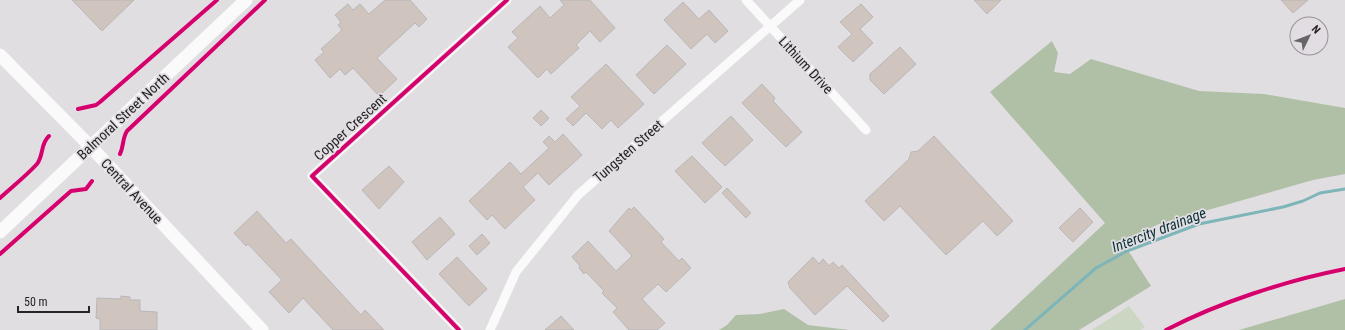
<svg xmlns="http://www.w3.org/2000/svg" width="1345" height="330" viewBox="0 0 1345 330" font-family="'Roboto Condensed',sans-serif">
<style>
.green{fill:#cbd6c3}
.forest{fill:#b0c0a6}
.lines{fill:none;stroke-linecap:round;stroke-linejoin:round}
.stream{stroke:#7db5b8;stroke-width:3}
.building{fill:#cfc4be;stroke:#b9b7b8}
.street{stroke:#fafafb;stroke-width:9}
.secondary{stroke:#fafafb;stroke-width:13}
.cycleway-casing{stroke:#e2dde3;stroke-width:6}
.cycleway{stroke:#d6006c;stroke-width:4}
.labels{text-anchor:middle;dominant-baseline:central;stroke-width:3.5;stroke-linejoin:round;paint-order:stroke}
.street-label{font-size:14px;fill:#252325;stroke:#e2dde3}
.water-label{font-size:15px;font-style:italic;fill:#083233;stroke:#e2dde3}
</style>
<rect width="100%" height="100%" fill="#e1dee2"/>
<path class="green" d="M1129,306L1145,327L1140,330H1092Z"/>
<path class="forest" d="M1052,41L1058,53L1054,72L1070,74L1091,59L1199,91L1264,94L1345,108V174L1313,180L1159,224L1122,241L1151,286L1079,330H990L1105,223L990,92Z
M1345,299V330H1239Z
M784,309L808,325L849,330H719L727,325L736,315L760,314Z"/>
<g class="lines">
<path class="stream" d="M1025,330L1096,268L1127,251L1199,224L1283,207L1303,201L1320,193L1345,189"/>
</g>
<path class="building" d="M72,0H134L102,31Z
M385,0H410L427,19L419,27L415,23L377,58L397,79L379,96L353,68L345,75L340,69L330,78L315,60L324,52L321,49L342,30L338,25L341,22L335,15L348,4L353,10L360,4L369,14Z
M560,0H590L615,28L600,42L590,31L576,45L579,48L551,74L547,69L538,78L508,47L518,38L512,32L540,6L550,18L564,5Z
M974,0H1001L987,14Z
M1281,0H1308L1293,13Z
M683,2L699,19L709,10L728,31L715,43L707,34L691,49L664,20Z
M861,4L873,17L860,29L873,43L853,62L838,47L852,34L840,22Z
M667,45L686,64L654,94L636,75Z
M900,47L916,64L884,94L870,80V74Z
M606,64L644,104L618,128L611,120L602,129L586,113L573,126L566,119L580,106L571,97Z
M762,84L775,98L773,101L802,132L786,147L742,103Z
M541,110L549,118L541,126L533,118Z
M731,116L753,140L725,166L702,143Z
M563,134L582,155L549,185L538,173L523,187L535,200L505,229L492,215L487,220L469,201L510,162L521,174L549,148L543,142L549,136L555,142Z
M934,136L1013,221L997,236L983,221L946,255L900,206L884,221L865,201L909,159L911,152L918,151Z
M692,156L722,187L705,203L675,171Z
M389,166L404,182L379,209L362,190Z
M727,188L751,213L746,218L722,193Z
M634,207L664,239L661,242L679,261L682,258L691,268L666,292L658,284L642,299L665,323L657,330H629L613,312L617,308L602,293L604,291L586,272L584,274L579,268L580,266L572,257L588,241L616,271L632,256L609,231L629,208L631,210Z
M1080,208L1093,222L1073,242L1059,228Z
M257,211L286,243L291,239L361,315L365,310L384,330H333L303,298L289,313L269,292L282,280L248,244L246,246L234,233Z
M440,217L455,234L427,260L412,242Z
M482,234L490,243L477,255L469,246Z
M457,257L487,289L469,306L439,274Z
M813,257L819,264L823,259L829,266L833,262L839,268L842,265L889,316L883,322L847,286L815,315L790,288L788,282Z
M121,296L130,297V300H140V311L157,312V330H100V319L96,318L97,298L121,299Z
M561,316L574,330H545Z"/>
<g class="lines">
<path class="street" d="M746,0L866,130
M459,330L312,176L507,0
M490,330L516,272L578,195L800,0"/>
<path class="secondary" d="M0,55L91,147L262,330
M0,232L246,0"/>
<defs>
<path id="cycleway" d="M78,109L96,105L100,102L217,0
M120,154C124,146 122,139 127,131L265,0
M0,198C12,187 26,176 37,164C44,155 40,144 49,136
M0,254L71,191L86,189L92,181
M459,330L312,176L507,0
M1166,330C1220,302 1285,281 1345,269"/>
</defs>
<use href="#cycleway" class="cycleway-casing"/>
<use href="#cycleway" class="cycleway"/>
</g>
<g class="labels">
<g class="street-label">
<text transform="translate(806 65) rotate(47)">Lithium Drive</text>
<text transform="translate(123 116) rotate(-43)">Balmoral Street North</text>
<text transform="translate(350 127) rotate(-42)">Copper Crescent</text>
<text transform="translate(628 151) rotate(-41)">Tungsten Street</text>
<text transform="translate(132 191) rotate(47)">Central Avenue</text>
</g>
<g class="water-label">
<text transform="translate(1159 230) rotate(-21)">Intercity drainage</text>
</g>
</g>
<g transform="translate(1309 36) rotate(47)"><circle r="19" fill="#e2dde3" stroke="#969397"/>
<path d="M0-3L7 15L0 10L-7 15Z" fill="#676467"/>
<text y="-6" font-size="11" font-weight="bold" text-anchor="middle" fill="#252325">N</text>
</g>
<path d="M18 306v6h71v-6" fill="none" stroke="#252325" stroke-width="2"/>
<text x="24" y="306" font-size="12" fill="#252325" stroke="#e2dde3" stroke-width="3" paint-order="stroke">50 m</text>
</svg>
